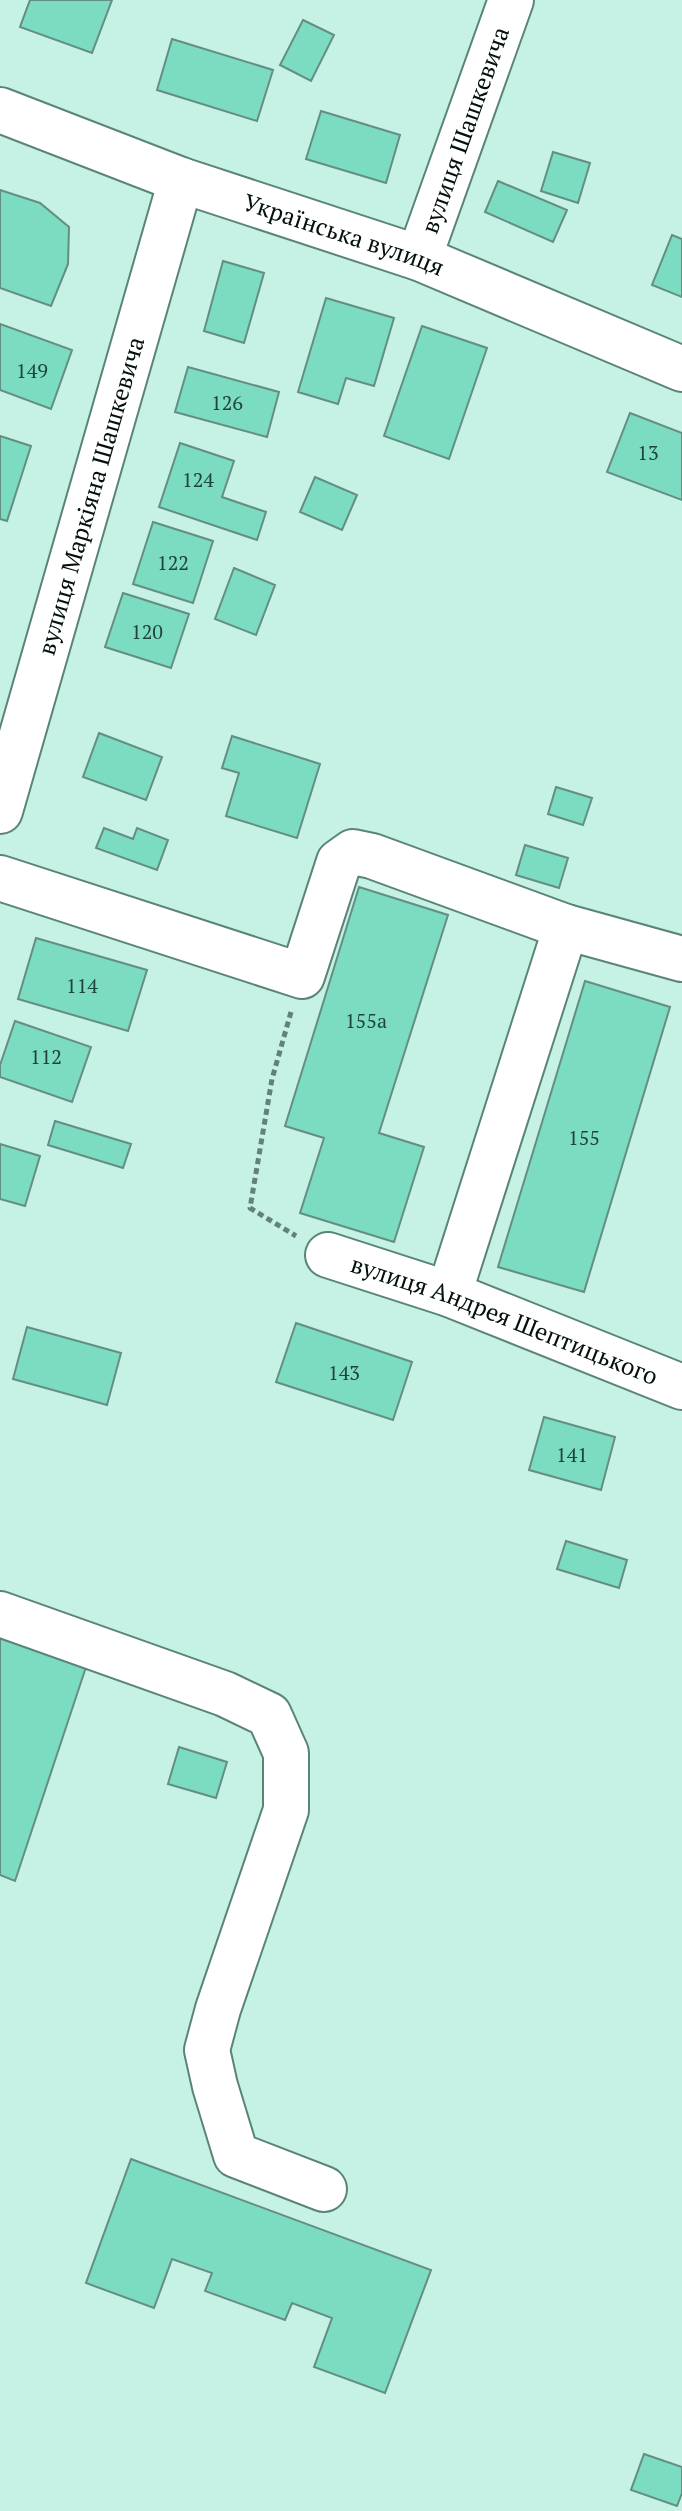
<svg xmlns="http://www.w3.org/2000/svg" width="682" height="2511" viewBox="0 0 682 2511" font-family="'PT Serif',serif">
<style>
.building{fill:#7bdcc2;stroke:#648e82;stroke-width:2}
.lines{fill:none;stroke-linecap:round;stroke-linejoin:round}
.minor-casing{stroke:#5b8479;stroke-width:48}
.path{stroke:#648178;stroke-width:5;stroke-dasharray:6 4;stroke-linecap:butt}
.minor{stroke:#fff;stroke-width:44}
.labels{text-anchor:middle;dominant-baseline:central;stroke-width:8;stroke-linejoin:round;paint-order:stroke}
.number-label{font-size:20px;fill:#21443a}
.street-label{font-size:24px;fill:#03110d;stroke:#fff}
</style>
<rect width="100%" height="100%" fill="#c5f2e4"/>
<path class="building" d="M30,0H112L92,53L20,27Z
M303,20L334,35L311,81L280,65Z
M172,39L273,70L257,121L157,90Z
M321,111L400,135L386,183L306,159Z
M553,152L590,163L578,203L541,191Z
M498,181L567,210L553,242L485,212Z
M0,190L40,203L69,227L68,264L51,306L0,288Z
M672,235L682,239V297L652,285Z
M223,261L264,273L244,343L204,331Z
M326,298L394,318L374,386L346,378L338,404L298,392Z
M0,324L72,350L51,409L0,390Z
M422,326L487,348L449,459L384,436Z
M188,367L279,392L267,437L175,412Z
M630,413L682,433V500L607,472Z
M0,436L31,446L7,521L0,519Z
M180,443L234,461L222,497L266,512L257,540L159,507Z
M315,477L357,495L342,530L300,512Z
M153,522L213,541L193,603L133,584Z
M234,568L275,585L256,635L215,619Z
M123,593L189,614L171,668L105,647Z
M99,733L162,757L146,800L83,777Z
M232,736L320,764L297,838L226,816L239,773L222,768Z
M556,787L592,798L583,825L548,814Z
M104,828L133,839L137,828L168,840L157,870L96,848Z
M525,845L568,858L559,888L516,875Z
M359,887L448,915L379,1133L424,1147L394,1242L300,1213L324,1138L285,1126Z
M36,938L147,970L128,1031L18,999Z
M585,981L670,1007L584,1292L498,1267Z
M15,1021L91,1047L72,1102L0,1077V1065Z
M55,1121L131,1144L123,1168L48,1145Z
M0,1144L40,1156L25,1206L0,1199Z
M296,1323L412,1362L393,1420L276,1382Z
M27,1327L121,1353L107,1405L13,1379Z
M544,1417L615,1437L601,1490L529,1470Z
M566,1541L627,1560L619,1588L557,1569Z
M0,1629L89,1658L15,1881L0,1875Z
M179,1747L227,1762L216,1798L168,1784Z
M131,2159L431,2270L385,2393L314,2367L332,2318L292,2303L285,2320L205,2291L212,2273L172,2259L154,2308L86,2283Z
M644,2454L682,2467V2493L677,2506L631,2490Z"/>
<g class="lines">
<defs>
<g id="minor">
<path id="s1" d="M0,110L181,180L419,258L682,369"/>
<path id="s2" d="M419,258L511,0"/>
<path id="s3" d="M0,811L181,180"/>
<path d="M0,878L302,976L339,862L353,852L372,856L566,927L682,959"/>
<path id="s4" d="M328,1255L449,1294L682,1387"/>
<path d="M449,1294L566,927"/>
<path d="M0,1614L225,1694L269,1715L286,1753V1810L218,2009L207,2050L215,2086L236,2155L324,2189"/>
</g>
</defs>
<use href="#minor" class="minor-casing"/>
<path class="path" d="M291,1012L272,1079L250,1208L296,1236"/>
<use href="#minor" class="minor"/>
</g>
<g class="labels">
<g class="number-label">
<text x="32" y="370">149</text>
<text x="227" y="402">126</text>
<text x="648" y="452">13</text>
<text x="198" y="479">124</text>
<text x="173" y="562">122</text>
<text x="147" y="631">120</text>
<text x="82" y="985">114</text>
<text x="366" y="1020">155а</text>
<text x="46" y="1056">112</text>
<text x="584" y="1137">155</text>
<text x="344" y="1372">143</text>
<text x="572" y="1454">141</text>
</g>
<g class="street-label">
<text stroke="none"><textPath href="#s2" startOffset="136">вулиця Шашкевича</textPath></text>
<text stroke="none"><textPath href="#s1" startOffset="366">Українська вулиця</textPath></text>
<text stroke="none"><textPath href="#s3" startOffset="328">вулиця Маркіяна Шашкевича</textPath></text>
<text stroke="none"><textPath href="#s4" startOffset="188">вулиця Андрея Шептицького</textPath></text>
</g>
</g>
</svg>
